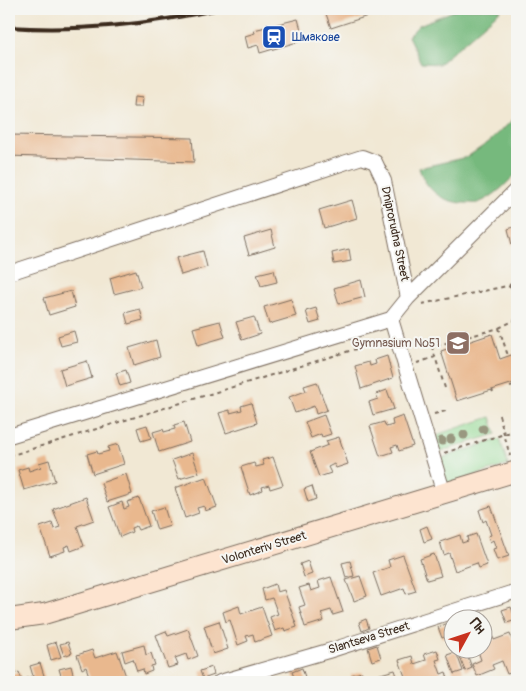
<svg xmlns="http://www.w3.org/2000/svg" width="526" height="691" viewBox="0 0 526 691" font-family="Pangolin,sans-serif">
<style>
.green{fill:#93d993;stroke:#678258}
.forest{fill:#76b97d;stroke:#58724e}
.building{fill:#e9b88e}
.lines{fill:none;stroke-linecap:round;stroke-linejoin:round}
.street-casing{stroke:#7b6c5e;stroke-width:16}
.secondary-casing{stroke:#7b6c5e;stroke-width:22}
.path{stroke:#7b6c5e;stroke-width:2;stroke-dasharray:4 4;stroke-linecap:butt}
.street{stroke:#fff;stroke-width:14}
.secondary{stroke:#fde4d0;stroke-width:20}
.rail{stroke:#3b2a1e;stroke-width:4}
.tree{fill:#999880}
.labels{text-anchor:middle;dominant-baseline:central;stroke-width:4;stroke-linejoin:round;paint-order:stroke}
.transit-label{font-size:12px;fill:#164399;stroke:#f6f6f2;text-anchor:start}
.street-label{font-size:12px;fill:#3b2a1e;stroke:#f6f6f2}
.education-label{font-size:12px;fill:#785e54;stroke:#f6f6f2;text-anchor:end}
</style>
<rect width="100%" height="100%" fill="#f6f6f2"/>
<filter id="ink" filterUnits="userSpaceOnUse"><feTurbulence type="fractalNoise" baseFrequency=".02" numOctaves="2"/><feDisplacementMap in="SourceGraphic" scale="10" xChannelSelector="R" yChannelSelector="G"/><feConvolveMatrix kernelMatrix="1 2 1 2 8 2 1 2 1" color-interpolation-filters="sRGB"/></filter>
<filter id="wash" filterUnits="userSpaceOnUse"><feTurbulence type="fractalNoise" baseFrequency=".0096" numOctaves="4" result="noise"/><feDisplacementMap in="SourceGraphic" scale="20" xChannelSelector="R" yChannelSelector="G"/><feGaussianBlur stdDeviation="1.12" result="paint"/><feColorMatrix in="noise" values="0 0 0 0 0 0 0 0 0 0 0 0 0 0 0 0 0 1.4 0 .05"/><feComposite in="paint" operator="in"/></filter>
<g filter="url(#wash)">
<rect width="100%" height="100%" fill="#f1e8d4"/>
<path class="green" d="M491,417L496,434L436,453C434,444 433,438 442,433Z
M500,439L508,465L444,485L436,460Z"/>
<path class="forest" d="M458,9H502L439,64L421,63L408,36L419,25Z
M517,116V173C507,183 494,197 480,202C477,204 472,203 469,203C444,204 426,191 419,168L467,157L489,142Z"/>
<g id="blocks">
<path class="building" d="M332,9H372L374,14L331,28L325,11Z
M298,19L304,40L260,53L258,45L248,48L245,36L255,33L254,30Z
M134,97L143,98L142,107H133Z
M9,135L192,138L194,162L9,156Z
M352,200L357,218L324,228L319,210Z
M517,226V243L512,245L508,229Z
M271,230L275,247L249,255L244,238Z
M349,249L351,261L334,264L332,253Z
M203,251L207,267L181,275L176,258Z
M136,270L141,287L114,294L110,278Z
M274,270L277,282L261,286L257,274Z
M361,280L365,297L339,304L334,288Z
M71,291L75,307L49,315L44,298Z
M291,299L296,316L269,324L264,307Z
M316,308L320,321L310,324L306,311Z
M140,309L143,320L128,324L125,313Z
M254,317L260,334L242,340L236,322Z
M220,321L225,337L198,345L193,328Z
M74,331L77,342L61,346L58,336Z
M492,334L500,359L517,353V382L457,401L441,351Z
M156,340L160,357L134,365L129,348Z
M387,356L393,378L361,389L355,366L369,362L370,366L376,364L375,360Z
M87,361L92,378L65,386L60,369Z
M126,370L130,383L120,386L116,373Z
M317,382L327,410L316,414L314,406L295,413L289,397L306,391L304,386Z
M387,390L394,409L373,415L369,402L378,399L376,394Z
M251,403L257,423L226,433L219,413L230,410V413L242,410L241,406Z
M324,415L331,434L322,437L321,434L311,438L305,422Z
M403,416L413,446L399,451L397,445L391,447L393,452L380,456L370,426L384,422L386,427L393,425L392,420Z
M184,422L190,442L159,452L153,432L163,429L164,432L175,429L174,425Z
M147,425L151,438L141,441L137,428Z
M339,437L348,464L336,468L334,464L328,467L331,473L319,477L310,452L328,445L326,441Z
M118,444L124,464L93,474L87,454L97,451L98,454L109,451L108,447Z
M192,453L199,473L179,479L172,460Z
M273,457L283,485L270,489L269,485L262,487L263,490L250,495L241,467L254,463L256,467L264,465L262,460Z
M49,460L55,481L24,490L18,470L28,467L29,471L41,467L39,463Z
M126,474L132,494L107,502L101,483Z
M206,477L217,507L205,511L204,506L197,508L199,513L185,518L175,488Z
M312,486L316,499L308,502L304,489Z
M86,497L94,520L77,526L84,546L71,551L69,545L64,547L65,551L50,556L40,527L52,523L54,529L60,527L53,509Z
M139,498L149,526L138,530L136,526L131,528L132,532L120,537L109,507L122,502L124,509L129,507L127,502Z
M491,506L509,556L497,560L493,549L496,548L493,540L490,542L488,536L491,535L486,520L483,522L479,510Z
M164,507L170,526L157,530L151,511Z
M427,526L432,539L424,542L420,529Z
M476,534L487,565L479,568L477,563L455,571L449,553L444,555L440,542L460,535L462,543L468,541L467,537Z
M434,554L441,576L427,580L420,559Z
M403,555L416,591L406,594L404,588L381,596L373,573L390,567L388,560Z
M308,561L312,574L304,577L300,564Z
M350,561L354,576L346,578L342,563Z
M360,576L367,596L354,601L346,580Z
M331,577L343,612L333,615L331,610L321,613L324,621L305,627L299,607L305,605L299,588L309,585L311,591L320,588L318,581Z
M275,584L277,592L284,590L297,627L285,631L284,628L275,631L270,617L278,614L272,598L265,600L262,589Z
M239,606L241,614L262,607L272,636L255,642L253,634L246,636L248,641L238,645L230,620L226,622L223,612Z
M511,607L516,620L507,623L502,610Z
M366,619L369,628L362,631L359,622Z
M219,621L228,649L213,654L204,626Z
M446,624L450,635L442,638L438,627Z
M188,629L198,656L188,660L186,654L175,658L178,665L168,668L156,635L166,631L168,636Z
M491,631L494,640L510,634L517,652V671L507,674L502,661L492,665L494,669L477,676L472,664L481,660L477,648H484V634Z
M56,642L61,657L51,660L47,645Z
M68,642L72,653L64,656L60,644Z
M144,645L146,655L151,653L155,665L151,666L152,671L144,674L143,669L137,671L133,659L125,662L122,651Z
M377,645L381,658L372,661L368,648Z
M457,648H465L472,668L465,671Z
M92,650L95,658L117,651L128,682H91L86,667L82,669L77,655Z
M437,650L440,659L436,660L441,674L446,672L449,682H407L399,660L412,656L414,664L426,660L424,654Z
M456,652L463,671L454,674L447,655Z
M40,663L46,682H9V675L19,672L22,680L33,676L30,666Z
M71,666L75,682H63L59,669Z
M212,667L214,675L203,679L200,671Z
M302,668L306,680L296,682L292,672Z
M395,670L399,682H380L377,675Z
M362,672L365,682H353L351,675Z"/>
</g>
</g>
<g filter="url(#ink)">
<use href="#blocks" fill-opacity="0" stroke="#7b6c5e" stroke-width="1"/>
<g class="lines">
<defs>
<path id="street" d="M9,273L362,157L375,162L384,181L408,298
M391,319L444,494
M9,436L391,319L408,298L517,189
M220,682L328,651L517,591"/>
<path id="secondary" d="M9,619L44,614L64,608L517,471"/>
</defs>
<use href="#street" class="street-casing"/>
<use href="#secondary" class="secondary-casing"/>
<path class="path" d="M509,285L517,282
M422,304L507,286L517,289
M499,328L517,319
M417,363L435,357
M510,387L517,385
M445,388L432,347L499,328L507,353L517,350
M492,390L493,392
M434,414L446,411
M499,415L510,456
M444,453L517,430
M9,456L385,340"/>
<use href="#street" class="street"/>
<use href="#secondary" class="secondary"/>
<path class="rail" d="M9,27C77,32 153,24 219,9"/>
</g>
<g class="tree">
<circle cx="483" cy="429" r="4.5"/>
<circle cx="464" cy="435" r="4.5"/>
<circle cx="451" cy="439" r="4.5"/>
<circle cx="442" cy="441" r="4.5"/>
</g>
</g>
<defs>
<symbol id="station-square" viewBox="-11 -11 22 22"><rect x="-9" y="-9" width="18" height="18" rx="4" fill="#1a4fb4" stroke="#f6f6f2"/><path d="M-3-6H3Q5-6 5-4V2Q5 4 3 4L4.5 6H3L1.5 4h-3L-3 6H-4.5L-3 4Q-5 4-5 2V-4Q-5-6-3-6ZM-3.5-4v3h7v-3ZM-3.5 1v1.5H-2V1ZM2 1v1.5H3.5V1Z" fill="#fff"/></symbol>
<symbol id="school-square" viewBox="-11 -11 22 22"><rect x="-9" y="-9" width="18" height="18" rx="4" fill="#8d6e63" stroke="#f6f6f2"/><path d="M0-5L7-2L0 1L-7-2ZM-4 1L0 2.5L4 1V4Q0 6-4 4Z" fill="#fff"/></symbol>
</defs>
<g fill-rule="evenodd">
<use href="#station-square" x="260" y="23" width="28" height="28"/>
<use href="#school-square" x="444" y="329" width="28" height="28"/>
</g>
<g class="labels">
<g class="transit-label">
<text x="292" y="37">Шмакове</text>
</g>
<g class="street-label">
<text transform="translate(395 234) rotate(78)">Dniprorudna Street</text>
<text transform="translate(264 548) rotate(-17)">Volonteriv Street</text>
<text transform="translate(369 638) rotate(-17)">Slantseva Street</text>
</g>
<g class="education-label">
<text x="440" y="343">Gymnasium №51</text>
</g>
</g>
<rect width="526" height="691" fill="none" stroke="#f6f6f2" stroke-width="30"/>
<g transform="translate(468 634) rotate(50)"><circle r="24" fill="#f6f6f2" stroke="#aba49d"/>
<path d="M0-4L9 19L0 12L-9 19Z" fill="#c8321e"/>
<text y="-8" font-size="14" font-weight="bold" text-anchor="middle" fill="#3b2a1e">Пн</text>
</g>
</svg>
